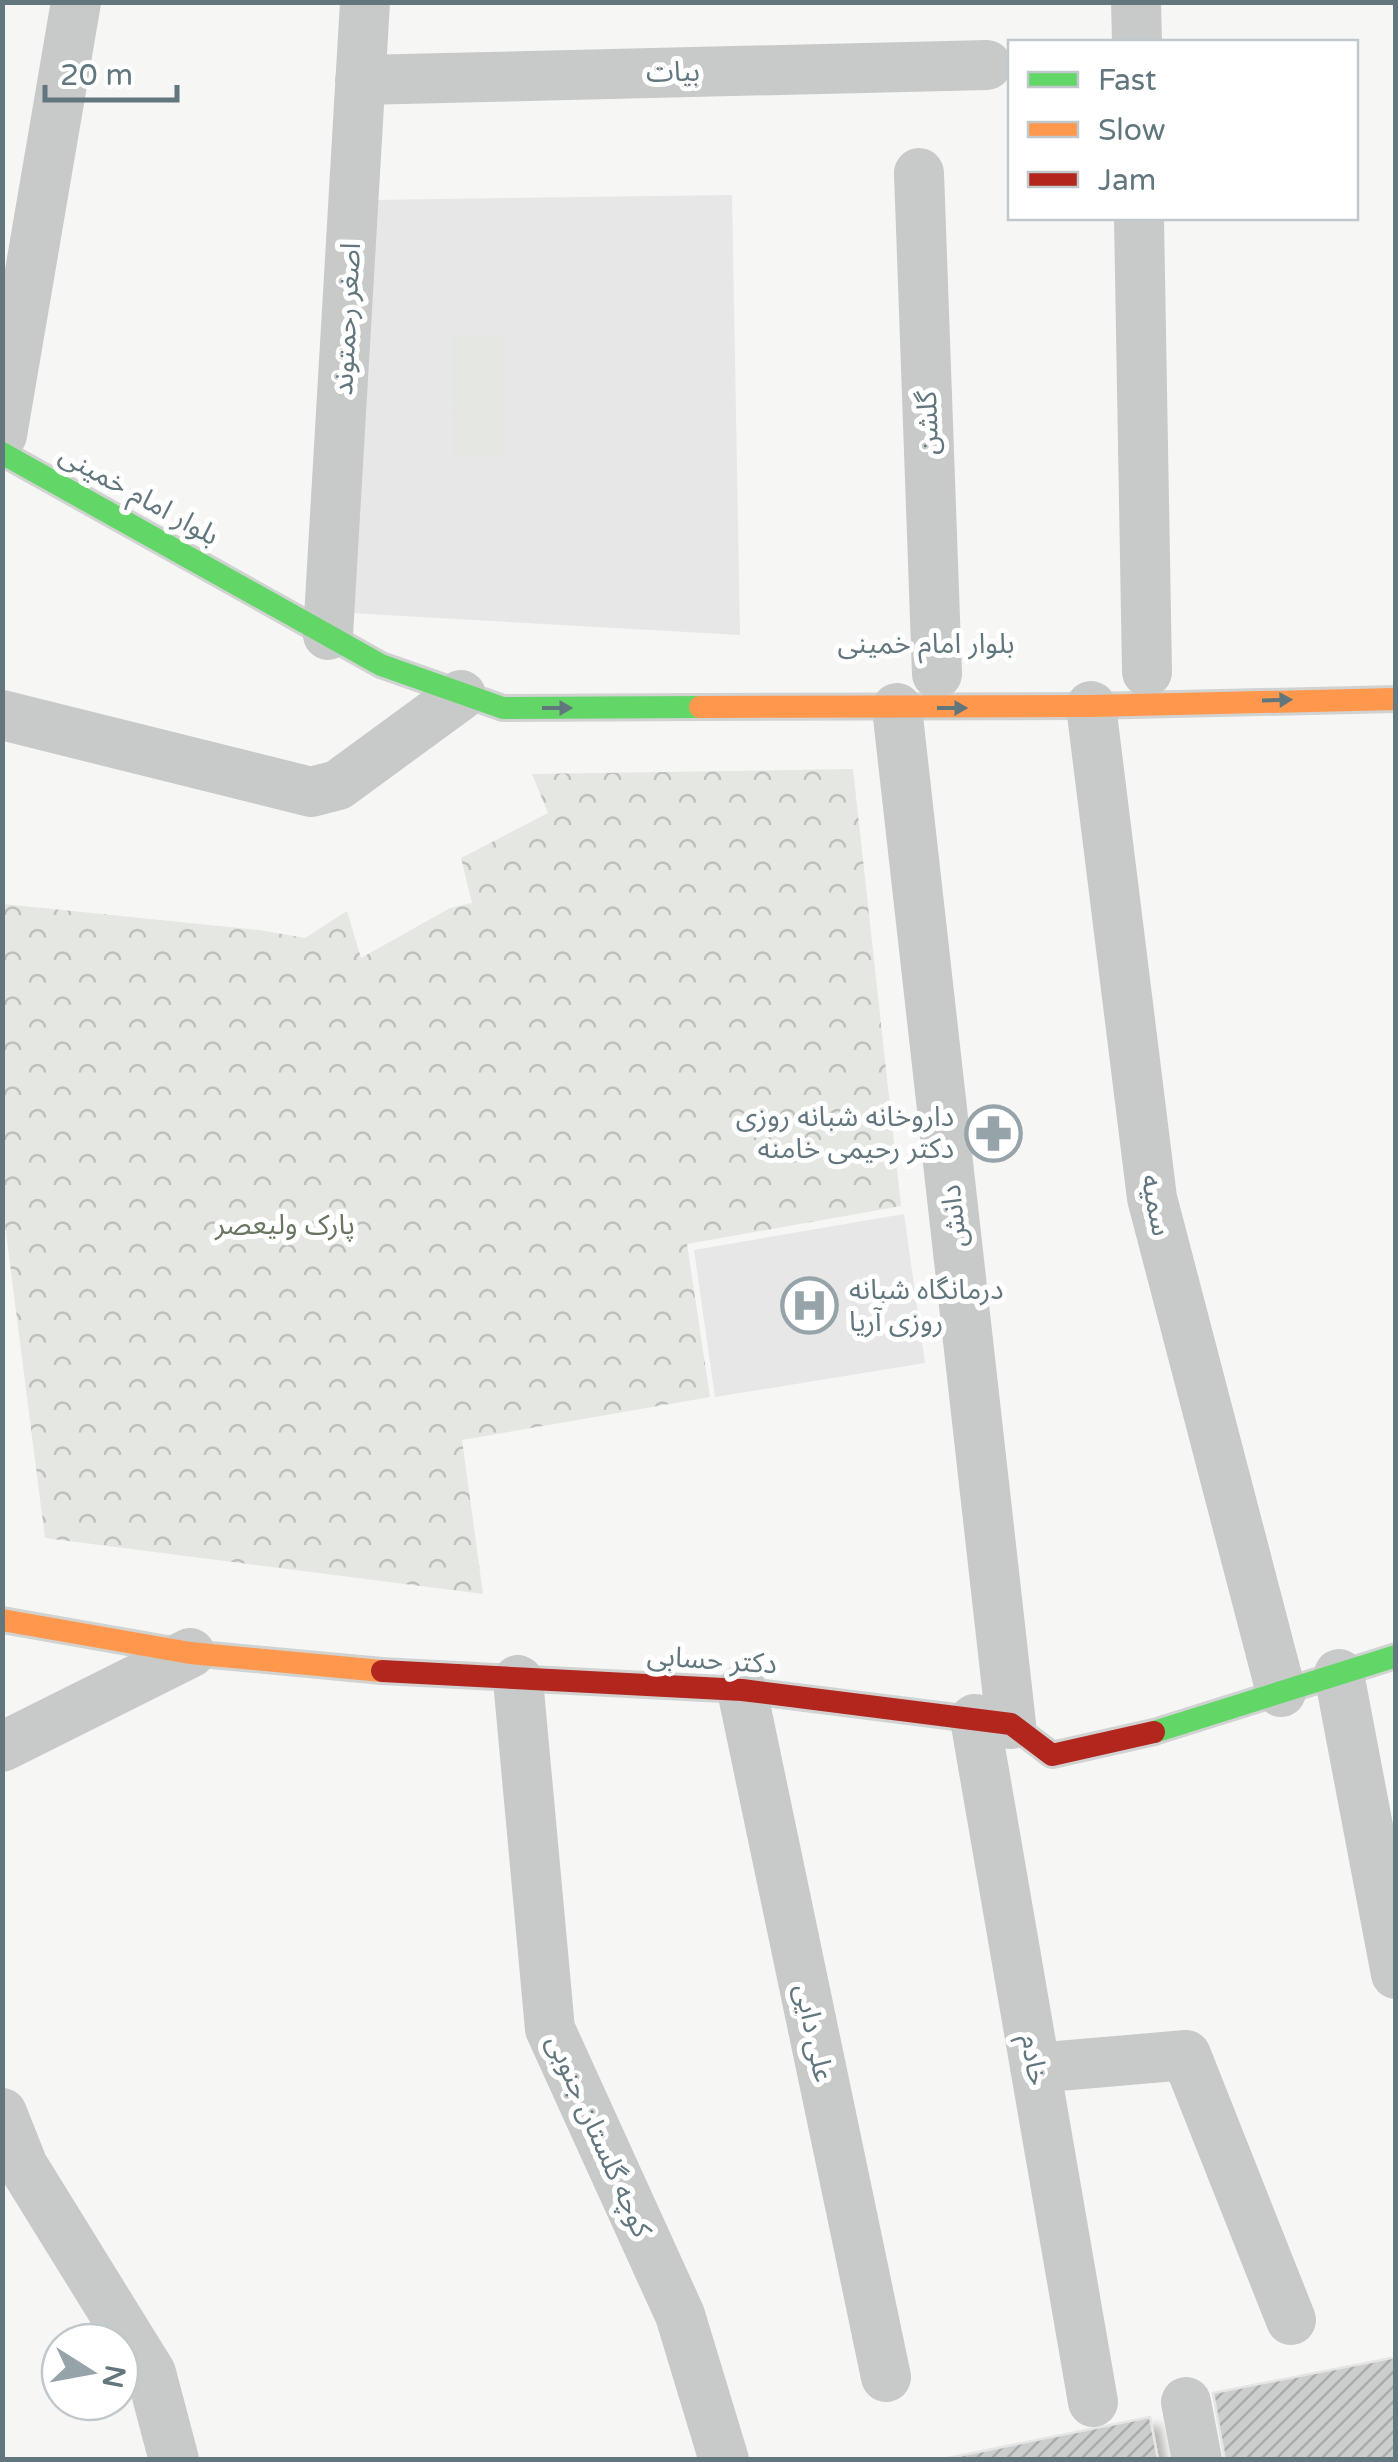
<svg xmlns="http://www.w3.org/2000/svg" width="1398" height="2462" viewBox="0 0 1398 2462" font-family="'Varela Round','Noto Sans Arabic',sans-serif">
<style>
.built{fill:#e6e7e6}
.park{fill:url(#park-crowns)}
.garden{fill:#e5e7e2}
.building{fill:url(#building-hatch);stroke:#e5e5e4;stroke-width:2.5;filter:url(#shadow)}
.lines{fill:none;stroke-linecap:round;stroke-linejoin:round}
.fast-casing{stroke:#d1d3d3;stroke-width:28}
.slow-casing{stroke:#d1d3d3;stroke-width:28}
.jam-casing{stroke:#d1d3d3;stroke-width:28}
.street{stroke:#c8caca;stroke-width:50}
.fast{stroke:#63d668;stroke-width:22}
.slow{stroke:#ff974d;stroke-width:22}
.jam{stroke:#b3261e;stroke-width:22}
.oneway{fill:#62767e}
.labels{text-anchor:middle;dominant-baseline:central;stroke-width:10;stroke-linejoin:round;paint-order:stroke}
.street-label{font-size:28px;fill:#62767e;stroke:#fff}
.poi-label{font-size:28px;fill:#62767e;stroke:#fff;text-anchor:end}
.park-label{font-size:28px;fill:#687661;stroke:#fff}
</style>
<defs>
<pattern id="park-crowns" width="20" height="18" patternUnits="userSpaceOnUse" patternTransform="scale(2.5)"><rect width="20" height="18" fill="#e5e7e2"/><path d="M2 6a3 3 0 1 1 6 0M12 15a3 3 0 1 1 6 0" fill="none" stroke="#bdc0bc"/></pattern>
<pattern id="building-hatch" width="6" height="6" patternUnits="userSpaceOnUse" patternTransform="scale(2.5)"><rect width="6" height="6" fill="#cccece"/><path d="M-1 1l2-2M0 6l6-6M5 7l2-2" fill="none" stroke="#a9acac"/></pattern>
<filter id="shadow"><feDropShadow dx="9" dy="9" stdDeviation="5" flood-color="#0004"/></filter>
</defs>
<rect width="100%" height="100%" fill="#f6f6f5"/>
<path class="built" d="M732,195L740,635L350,613L372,200Z
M904,1214L925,1363L715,1397L694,1250Z"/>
<path class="park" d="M853,769L901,1206L687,1244L710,1397L462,1440L483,1594L45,1538L3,1209V904L259,930L305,938L347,911L361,958L450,908L472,903L461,858L548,813L532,774Z"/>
<path class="garden" d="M451,336H502L504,455L453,456Z"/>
<path class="building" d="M1396,2357V2460H1225L1213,2393Z
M1150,2417L1158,2460H938Z"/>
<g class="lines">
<defs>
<path id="fast" d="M2,453L381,665L503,708L700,707
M1154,1732L1396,1656"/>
<path id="slow" d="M700,707L1091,706L1396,699
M2,1620L190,1653L382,1671"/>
<path id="jam" d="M382,1671L742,1690L1011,1724L1052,1755L1154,1732"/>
</defs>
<use href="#fast" class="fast-casing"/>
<use href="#slow" class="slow-casing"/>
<use href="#jam" class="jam-casing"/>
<path class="street" d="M1136,2L1137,42
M360,80L987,65
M919,173L937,674
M1139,218L1147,672
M2,435L76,2
M328,635L365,2
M1091,706L1152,1198L1281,1692
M897,708L1011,1724
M2,715L311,792L338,785L461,695
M1339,1674L1396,1974
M518,1680L550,2029L680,2315L724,2460
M742,1690L886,2377
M975,1719L1093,2402
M2,1747L190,1653
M1035,2068L1186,2055L1291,2320
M2,2113L23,2166L151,2373L174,2460
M1186,2402L1197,2460"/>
<use href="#fast" class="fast"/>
<use href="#slow" class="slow"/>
<use href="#jam" class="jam"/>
</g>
<defs><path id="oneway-solid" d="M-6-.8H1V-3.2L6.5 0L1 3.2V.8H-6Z" transform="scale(2.5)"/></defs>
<g class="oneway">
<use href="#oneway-solid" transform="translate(1277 700) rotate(-2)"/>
<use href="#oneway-solid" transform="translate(557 708)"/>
<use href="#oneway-solid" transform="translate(952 708)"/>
</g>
<defs>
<symbol id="pharmacy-ring" viewBox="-11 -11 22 22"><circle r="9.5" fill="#fff" stroke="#96a3a8" stroke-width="1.5"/><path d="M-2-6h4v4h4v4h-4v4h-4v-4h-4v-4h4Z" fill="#96a3a8"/></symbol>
<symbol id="hospital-ring" viewBox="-11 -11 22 22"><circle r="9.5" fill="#fff" stroke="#96a3a8" stroke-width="1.5"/><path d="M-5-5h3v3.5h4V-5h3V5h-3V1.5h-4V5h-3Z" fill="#96a3a8"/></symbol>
</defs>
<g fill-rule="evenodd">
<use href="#pharmacy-ring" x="962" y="1102" width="63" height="63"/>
<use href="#hospital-ring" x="778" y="1274" width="63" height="63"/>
</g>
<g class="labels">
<g class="street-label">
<text transform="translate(673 72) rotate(-1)">بیات</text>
<text transform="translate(347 319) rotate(-87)">اصغر رحمتوند</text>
<text transform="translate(928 423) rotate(-92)">گلشن</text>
<text transform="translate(139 495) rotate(29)">بلوار امام خمینی</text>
<text x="926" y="644">بلوار امام خمینی</text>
<text transform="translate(1156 1205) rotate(79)">سمیه</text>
<text transform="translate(954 1216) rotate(-96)">دانش</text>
<text transform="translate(712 1660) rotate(4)">دکتر حسابی</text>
<text transform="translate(814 2033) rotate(78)">علی دایی</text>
<text transform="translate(1034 2060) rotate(80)">خادم</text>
<text transform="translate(599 2136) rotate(66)">کوچه گلستان جنوبی</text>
</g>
<g class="poi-label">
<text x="954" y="1117">داروخانه شبانه روزی<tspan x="954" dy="32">دکتر رحیمی خامنه</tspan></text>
<text x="849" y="1290" text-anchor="start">درمانگاه شبانه<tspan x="849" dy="32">روزی آریا</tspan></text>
</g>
<g class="park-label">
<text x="285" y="1225">پارک ولیعصر</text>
</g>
</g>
<rect width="1398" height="2462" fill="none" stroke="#62767e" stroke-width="10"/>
<rect x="1008" y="40" width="350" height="180" fill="#ffffff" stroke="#c0c8cb" stroke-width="2.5"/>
<rect x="1028" y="72" width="50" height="15" fill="#63d668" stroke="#c0c8cb" stroke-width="2.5"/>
<text x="1098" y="90" font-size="30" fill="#62767e">Fast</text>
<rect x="1028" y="122" width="50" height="15" fill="#ff974d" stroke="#c0c8cb" stroke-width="2.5"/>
<text x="1098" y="140" font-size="30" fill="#62767e">Slow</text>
<rect x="1028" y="172" width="50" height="15" fill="#b3261e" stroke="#c0c8cb" stroke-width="2.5"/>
<text x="1098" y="190" font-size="30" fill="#62767e">Jam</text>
<g transform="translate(90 2372) rotate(101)"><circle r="48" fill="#ffffff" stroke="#c0c8cb" stroke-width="2.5"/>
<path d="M0-8L18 38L0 25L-18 38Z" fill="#96a3a8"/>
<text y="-15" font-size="28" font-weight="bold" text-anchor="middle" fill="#62767e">N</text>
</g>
<path d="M45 85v15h132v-15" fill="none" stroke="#62767e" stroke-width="5"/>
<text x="60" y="85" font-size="30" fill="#62767e" stroke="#ffffff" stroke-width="8" paint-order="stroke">20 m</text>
</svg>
